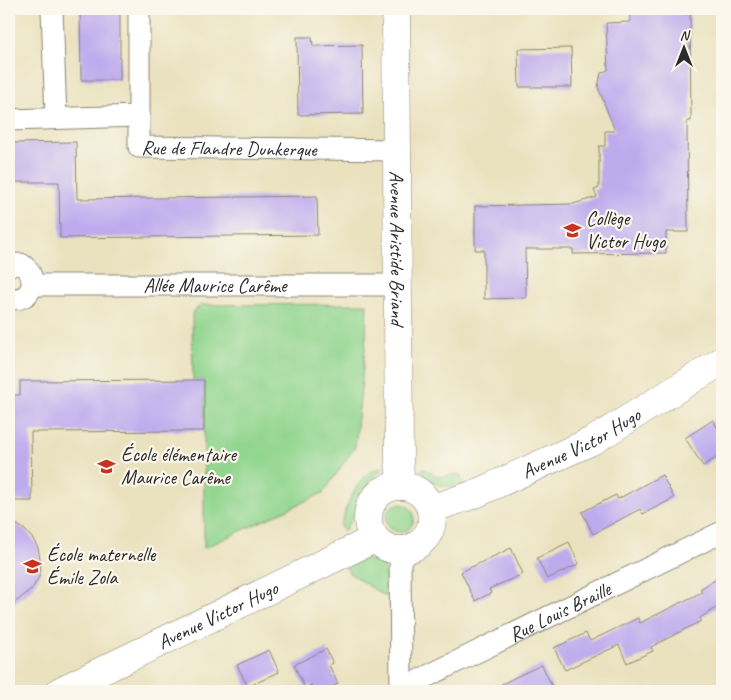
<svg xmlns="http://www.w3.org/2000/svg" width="731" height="700" viewBox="0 0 731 700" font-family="Caveat,sans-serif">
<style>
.green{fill:#91d58e;stroke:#5e805c}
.building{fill:#bdabee}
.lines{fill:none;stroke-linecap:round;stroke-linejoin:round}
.street-casing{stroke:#8a8675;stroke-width:23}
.secondary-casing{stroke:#8a8675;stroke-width:29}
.street{stroke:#fff;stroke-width:21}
.secondary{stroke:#fff;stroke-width:28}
.labels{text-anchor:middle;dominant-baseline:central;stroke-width:4.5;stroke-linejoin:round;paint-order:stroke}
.street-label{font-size:20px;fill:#2b2b2b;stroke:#fbf7ec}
.poi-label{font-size:20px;fill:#2b2b2b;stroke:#fbf7ec;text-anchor:start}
</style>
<rect width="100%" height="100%" fill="#fbf7ec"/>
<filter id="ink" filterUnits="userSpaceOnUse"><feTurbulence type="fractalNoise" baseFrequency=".02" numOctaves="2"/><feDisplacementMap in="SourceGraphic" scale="10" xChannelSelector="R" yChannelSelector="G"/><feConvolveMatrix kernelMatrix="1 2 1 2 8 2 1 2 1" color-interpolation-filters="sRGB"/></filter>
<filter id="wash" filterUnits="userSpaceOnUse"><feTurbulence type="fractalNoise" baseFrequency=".0096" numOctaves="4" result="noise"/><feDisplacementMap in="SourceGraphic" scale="20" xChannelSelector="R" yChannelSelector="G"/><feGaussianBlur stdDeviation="1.12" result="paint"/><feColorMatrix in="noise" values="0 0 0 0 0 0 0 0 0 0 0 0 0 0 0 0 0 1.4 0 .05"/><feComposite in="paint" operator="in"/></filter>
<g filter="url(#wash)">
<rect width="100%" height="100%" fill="#eae2bf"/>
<path class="green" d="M367,304L366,338L355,447L323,493L204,548V380H193L192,313L201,305Z
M384,467L361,494L354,515L344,531L340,527C348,502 356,473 384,467Z
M423,468L439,477L460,474L464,485C445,489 434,485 420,471Z
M386 518a14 14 0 1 1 28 0a14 14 0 1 1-28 0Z
M366,558L385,568L386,597L349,573L346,567Z"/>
<g id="blocks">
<path class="building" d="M80,9H120V80H81Z
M630,14H690L691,121H687L688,232H666V253L573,254V249H525L526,298L484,299V250H475V206L573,204L597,197L594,190L599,188V146H605V131H615L598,87L601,73L608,70L606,23L630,22Z
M297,37H312L313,46L362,45L363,114L298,115Z
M571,48L572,87H519L518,49Z
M76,142L77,199L317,196L318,235L60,238L59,182H9V143Z
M204,380V431L31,432L32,501H9V395H20V381Z
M713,420L722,436V454L703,466L685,438Z
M662,475L674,498L643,514L640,509L593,534L582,512L616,495L618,499Z
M9,519L25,530L33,539L38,548L41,564L39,577L32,589L9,607Z
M569,542L579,564L547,579L537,558Z
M511,548L523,574L489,589L491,593L475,601L461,572Z
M722,576V604L700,618L701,621L651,647L653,651L627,663L619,645L565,670L554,648L586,633L590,641L638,618L640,623L702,592L700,589Z
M326,649L333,663L329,665L338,684L322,691H314L311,685L305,688L294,665Z
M269,650L279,672L248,687L237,665Z
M542,665L554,691H488L522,674Z"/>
</g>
</g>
<g filter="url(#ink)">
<use href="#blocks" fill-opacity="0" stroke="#8a8675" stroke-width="1"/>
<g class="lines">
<defs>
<g id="street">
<path d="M52,9L56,118"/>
<path id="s1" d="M139,9V147L397,150"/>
<path d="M9,120L139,116"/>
<path d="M9,265L21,264C41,276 32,304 9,298"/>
<path id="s2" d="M33,285H399"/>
<path d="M400,551L401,691"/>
<path id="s3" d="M397,691L722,532"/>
</g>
<g id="secondary">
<path id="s4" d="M396,9L399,461L401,486"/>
<circle cx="400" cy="518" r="32"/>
<path id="s5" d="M431,509L475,494L594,440L722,361"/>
<path id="s6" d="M60,691L374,539"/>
</g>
</defs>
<use href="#street" class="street-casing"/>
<use href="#secondary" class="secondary-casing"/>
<use href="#street" class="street"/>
<use href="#secondary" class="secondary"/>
</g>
</g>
<defs>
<symbol id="school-bare" viewBox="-9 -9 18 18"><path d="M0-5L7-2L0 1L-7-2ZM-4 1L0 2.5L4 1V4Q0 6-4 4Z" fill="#c8321e" stroke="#fbf7ec" stroke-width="2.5" paint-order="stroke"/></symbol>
</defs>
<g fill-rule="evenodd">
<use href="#school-bare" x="560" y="218" width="25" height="25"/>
<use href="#school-bare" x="94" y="454" width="25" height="25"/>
<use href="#school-bare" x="20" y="554" width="25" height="25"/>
</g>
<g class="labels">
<g class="street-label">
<text stroke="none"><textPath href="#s1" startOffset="228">Rue de Flandre Dunkerque</textPath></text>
<text stroke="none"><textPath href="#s4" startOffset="239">Avenue Aristide Briand</textPath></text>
<text stroke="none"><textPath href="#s2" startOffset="182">Allée Maurice Carême</textPath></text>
<text stroke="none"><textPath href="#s5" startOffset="164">Avenue Victor Hugo</textPath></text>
<text stroke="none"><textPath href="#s3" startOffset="181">Rue Louis Braille</textPath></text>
<text stroke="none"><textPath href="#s6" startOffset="175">Avenue Victor Hugo</textPath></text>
</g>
<g class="poi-label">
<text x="586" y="218">Collège<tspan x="586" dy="23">Victor Hugo</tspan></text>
<text x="121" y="454">École élémentaire<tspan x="121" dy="23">Maurice Carême</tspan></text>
<text x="47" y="554">École maternelle<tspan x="47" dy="23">Émile Zola</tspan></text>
</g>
</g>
<rect width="731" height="700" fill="none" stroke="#fbf7ec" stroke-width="30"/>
<g transform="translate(684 48)" stroke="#fbf7ec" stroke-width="4" paint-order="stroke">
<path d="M0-4L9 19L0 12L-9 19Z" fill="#2b2b2b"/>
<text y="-8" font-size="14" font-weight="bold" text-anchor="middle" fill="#2b2b2b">N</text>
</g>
</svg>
